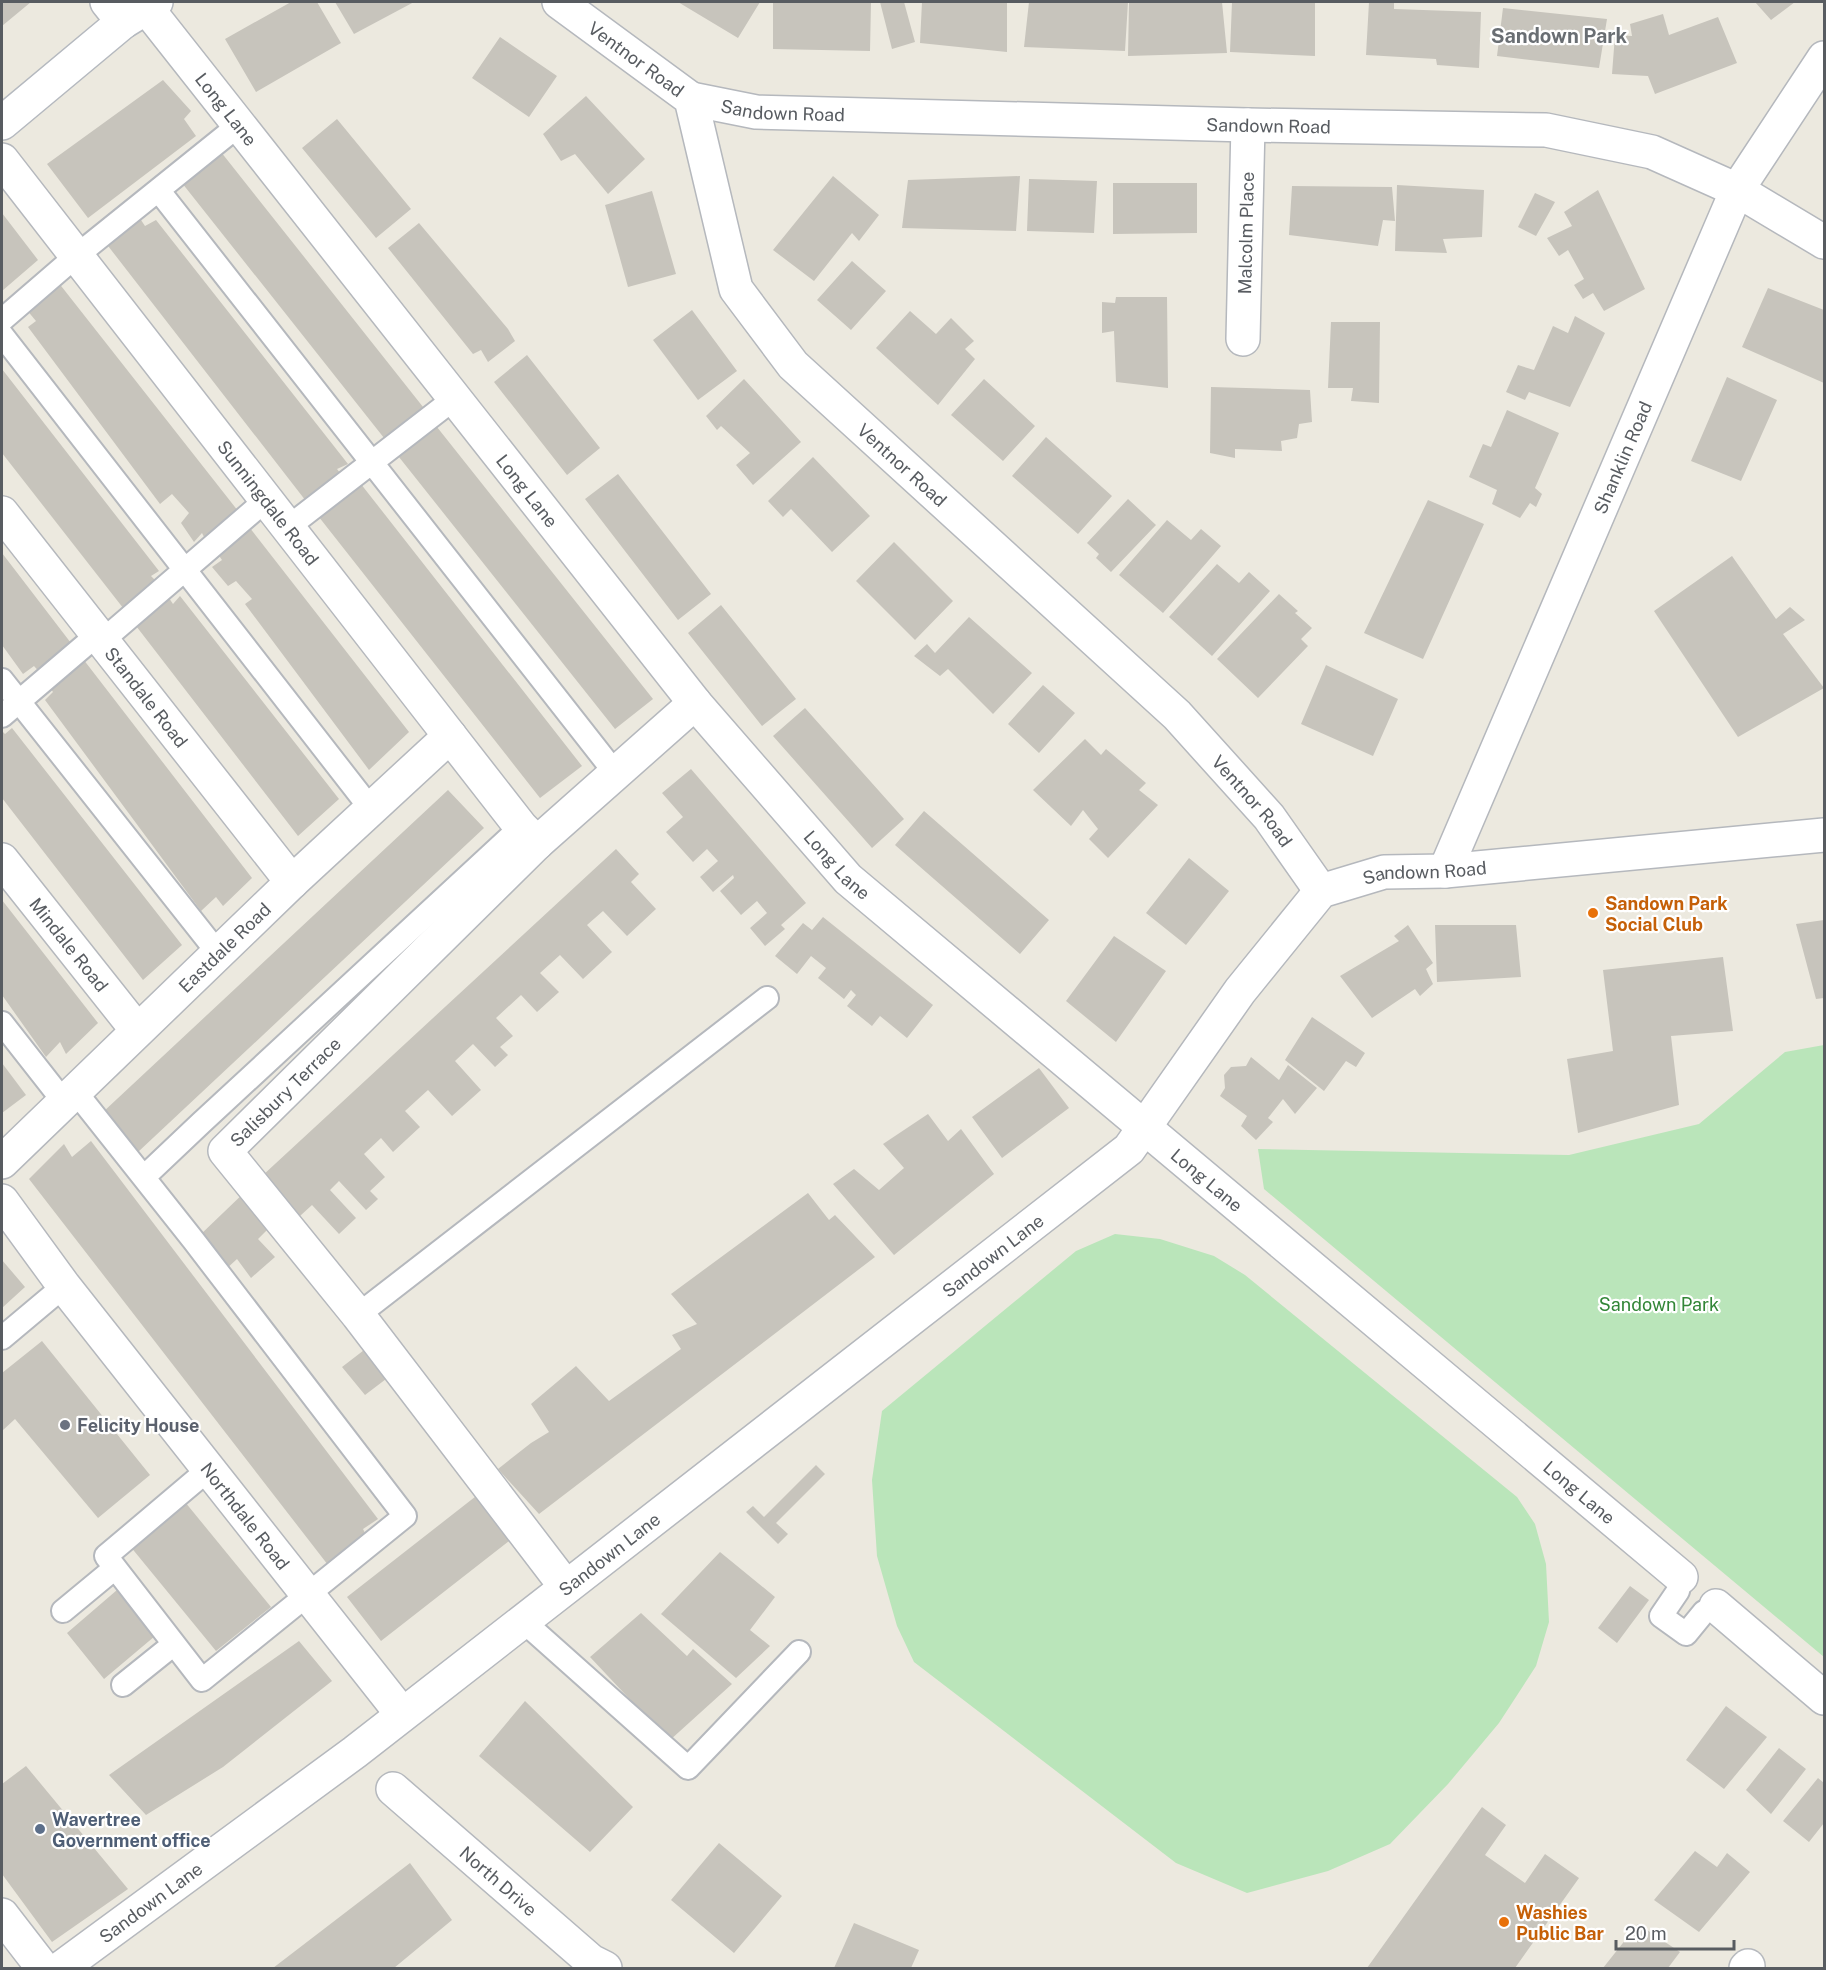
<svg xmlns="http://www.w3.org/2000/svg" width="1826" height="1970" viewBox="0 0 1826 1970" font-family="'Public Sans',sans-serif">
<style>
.green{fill:#bae5ba}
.building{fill:#c7c4bc}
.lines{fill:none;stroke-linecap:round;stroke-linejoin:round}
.lane-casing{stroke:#b5b8bd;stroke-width:26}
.street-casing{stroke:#b5b8bd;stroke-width:36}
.secondary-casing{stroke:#b5b9bf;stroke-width:36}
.lane{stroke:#fff;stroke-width:22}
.street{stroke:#fff;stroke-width:33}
.secondary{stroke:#fff;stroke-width:33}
.food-dot{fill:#e8710a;stroke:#fff;stroke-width:2}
.worship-dot{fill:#6b7280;stroke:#fff;stroke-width:2}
.service-dot{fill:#5c6f8a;stroke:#fff;stroke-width:2}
.labels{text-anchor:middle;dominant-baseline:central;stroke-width:4.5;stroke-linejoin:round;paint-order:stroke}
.street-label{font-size:18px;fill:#585c61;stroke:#fff}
.food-label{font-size:18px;font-weight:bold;fill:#c56008;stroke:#fff;text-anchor:start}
.park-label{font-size:18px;fill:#328637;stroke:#fff}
.worship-label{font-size:18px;font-weight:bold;fill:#5b616d;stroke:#fff;text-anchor:start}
.service-label{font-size:18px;font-weight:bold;fill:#4e5e75;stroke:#fff;text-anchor:start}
.neighbourhood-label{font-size:20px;font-weight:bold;fill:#696e73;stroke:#fff}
</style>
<rect width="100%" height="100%" fill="#ece9df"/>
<path class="green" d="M1824,1045V1657L1264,1189L1258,1149L1569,1155L1699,1124L1785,1052Z
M1115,1234L1160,1239L1214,1256L1245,1275L1517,1497L1535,1524L1546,1564L1549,1622L1536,1666L1499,1723L1448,1784L1390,1844L1328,1871L1247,1893L1176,1863L914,1662L897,1626L877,1556L872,1480L882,1411L1076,1251Z"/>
<path class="building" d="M2,2H31L2,26Z
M291,2H317L341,43L256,92L225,39Z
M335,2H414L354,34Z
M678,2H760L738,38Z
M773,2H871L870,51L773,49Z
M880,2H904L915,42L892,49Z
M922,2H1007V52L920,43Z
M1029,2H1128L1125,51L1024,47Z
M1129,2H1222L1227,53L1128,56Z
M1232,2H1315V56L1230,52Z
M1369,2H1394V9L1481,12L1479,68L1437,65L1436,59L1366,55Z
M1755,2H1795L1771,20Z
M1503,8L1607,19L1599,68L1497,56Z
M1663,14L1669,35L1718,17L1737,63L1655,94L1648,76L1612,74L1615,35L1632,36L1630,24Z
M500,37L557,76L529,117L472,78Z
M163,80L191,111L184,119L196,136L88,218L47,164Z
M586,96L645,159L608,194L575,154L561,161L543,134Z
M337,119L411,209L376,238L302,148Z
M221,152L427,412L388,443L182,183Z
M833,176L879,215L859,241L852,233L814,281L773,250Z
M1020,176L1016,231L902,228L908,180Z
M1029,179L1097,181L1094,233L1027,231Z
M1113,183H1197V233L1113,234Z
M1397,185L1484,190L1482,237L1443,239L1447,253L1395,251Z
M1292,186L1392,187L1395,221L1383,220L1378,246L1289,235Z
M1598,190L1645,289L1604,311L1593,293L1583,299L1574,285L1584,279L1568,250L1559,256L1547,238L1572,226L1564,212Z
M652,191L676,274L628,287L605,205Z
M1535,193L1555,202L1536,236L1518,227Z
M2,213L38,260L2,291Z
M137,214L145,226L156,220L348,464L337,469L344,478L309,505L105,242Z
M419,223L508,329L515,341L488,362L481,350L473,354L388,248Z
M852,261L886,291L851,330L817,300Z
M58,282L242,516L208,545L202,533L194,542L181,523L189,513L172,494L160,504L28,327L36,321L26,309Z
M1768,288L1824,310V383L1742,347Z
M1116,297H1167L1168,388L1116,382L1114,331L1102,333V302L1115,303Z
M692,310L737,371L698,400L653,340Z
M910,311L936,334L951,318L974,341L965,349L975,359L938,405L876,348Z
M1575,316L1605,333L1570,407L1529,392L1525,400L1506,392L1518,365L1534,370L1553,326L1568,333Z
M1331,322H1380L1379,403L1351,401L1353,388H1328Z
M527,355L600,448L567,475L494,382Z
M2,369L159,571L151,576L160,585L127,613L2,453Z
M1727,377L1777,400L1741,481L1691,461Z
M744,379L801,442L753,485L736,465L750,453L721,426L717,430L706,416Z
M984,379L1035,426L1003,461L951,415Z
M1211,387L1310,390L1312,422L1299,424L1297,438L1281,441L1282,451L1235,449V458L1210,453Z
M1507,410L1559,433L1535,488L1542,494L1536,507L1530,503L1520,518L1492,504L1497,490L1469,477L1483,444L1491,447Z
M433,422L653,699L615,729L395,452Z
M1046,437L1112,496L1078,534L1012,476Z
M813,457L870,516L832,552L791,509L783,517L768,501Z
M618,474L711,594L678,620L585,499Z
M357,479L582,766L540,798L315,512Z
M1128,499L1156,525L1111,572L1096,558L1099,554L1087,543Z
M1428,500L1484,524L1423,659L1364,633Z
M1167,520L1191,540L1201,529L1221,546L1163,613L1119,575Z
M246,523L409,732L369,770L245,604L252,599L236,581L228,586L212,567L222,560L215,550Z
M894,542L953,601L915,640L856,581Z
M2,553L74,647L43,676L34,666L23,674L2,645Z
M1732,556L1776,619L1790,607L1805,620L1783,634L1824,688L1738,737L1654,611Z
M1217,564L1239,583L1249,572L1270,591L1212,656L1169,617Z
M165,592L173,604L180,596L339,799L298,836L133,622Z
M1279,594L1298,611L1295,613L1312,628L1301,639L1308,646L1258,698L1217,659Z
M721,605L796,699L762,726L688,633Z
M969,617L1032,673L993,714L948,669L940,676L914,656L927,644L935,653Z
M80,655L252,878L223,906L216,897L201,911L45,700L53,692L46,682Z
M1326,665L1398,699L1373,756L1301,724Z
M1043,685L1075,713L1039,753L1008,724Z
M805,708L904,819L872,848L773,736Z
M12,728L182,945L143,980L2,798V731L5,734Z
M1085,739L1101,755L1106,749L1146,783L1139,790L1158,805L1108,858L1089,839L1098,829L1083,810L1071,826L1033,790Z
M691,769L806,903L781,925L785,929L765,946L750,928L767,913L757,901L741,915L720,891L734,878L733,875L713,892L700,877L718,861L707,849L693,862L666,832L683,817L662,793Z
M448,790L484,828L138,1152L102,1113Z
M924,811L1049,920L1020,954L895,845Z
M616,849L639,874L631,882L656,909L627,936L603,911L587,925L612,952L583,979L560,955L540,973L559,992L537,1012L521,995L496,1018L513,1036L500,1047L508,1055L495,1067L473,1044L455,1061L481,1090L452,1116L428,1090L405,1111L420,1127L393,1152L381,1138L364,1154L385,1177L370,1191L378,1199L366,1210L339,1181L330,1190L356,1218L339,1234L312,1205L300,1216L262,1176Z
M1189,858L1229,891L1186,945L1146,913Z
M2,900L98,1023L66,1054L60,1042L46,1057L2,995Z
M823,917L933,1005L907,1038L880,1016L872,1026L847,1006L856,995L851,990L844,999L818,978L826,968L811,956L797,974L775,956L803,923L812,930Z
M1824,920V998L1816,999L1796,924Z
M1408,925L1433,963L1426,969L1433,984L1420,996L1415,989L1372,1018L1340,976L1399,941L1394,936Z
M1435,925H1516L1521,977L1437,982Z
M1114,936L1166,971L1116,1042L1066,1001Z
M1723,957L1733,1031L1671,1036L1679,1105L1578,1133L1567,1059L1613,1051L1603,970Z
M1312,1017L1365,1053L1356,1067L1346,1061L1324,1091L1285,1060Z
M1251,1057L1279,1080L1288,1065L1317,1088L1295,1114L1283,1099L1268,1118L1273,1122L1256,1140L1241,1126L1247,1116L1220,1096L1225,1088L1224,1075L1231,1067L1246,1066Z
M2,1063L26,1095L2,1113Z
M1039,1068L1069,1108L1002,1158L972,1117Z
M928,1114L948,1141L961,1129L994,1174L894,1255L833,1184L854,1169L879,1190L904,1168L883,1144Z
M91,1141L378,1519L363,1529L368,1539L328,1565L29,1179L64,1144L72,1157Z
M248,1189L273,1224L258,1239L275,1257L251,1278L237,1259L225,1270L199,1236Z
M808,1193L829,1220L835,1215L875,1257L539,1514L498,1469L531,1443L549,1432L531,1404L576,1366L609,1401L681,1349L672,1335L697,1324L671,1294Z
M2,1260L25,1287L2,1308Z
M42,1341L150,1475L98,1518L15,1419L2,1431V1373Z
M368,1347L390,1376L365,1395L342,1367Z
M816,1465L825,1474L776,1523L788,1534L778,1544L746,1512L753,1506L764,1517Z
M480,1493L514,1537L381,1641L347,1597Z
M185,1502L271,1607L216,1651L130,1546Z
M720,1552L775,1597L750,1630L770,1646L736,1678L661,1614Z
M1630,1586L1649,1600L1617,1643L1598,1628Z
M117,1590L155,1636L104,1679L67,1633Z
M641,1613L687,1656L693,1649L732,1684L669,1741L590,1657Z
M299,1641L332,1681L223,1767L146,1815L109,1775Z
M525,1701L633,1807L590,1852L479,1756Z
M1726,1706L1767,1737L1724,1789L1686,1760Z
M1779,1748L1806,1769L1771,1814L1746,1790Z
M26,1766L128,1889L52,1942L2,1874V1784Z
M1818,1778L1824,1783V1823L1809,1842L1783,1821Z
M1482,1807L1506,1825L1485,1855L1525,1883L1545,1854L1579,1878L1515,1968H1367Z
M719,1843L782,1896L734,1953L671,1900Z
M1695,1851L1717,1867L1727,1853L1750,1872L1699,1932L1654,1900Z
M410,1863L452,1920L394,1968H273Z
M854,1923L919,1950L911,1968H834Z
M1638,1924L1680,1952L1668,1968H1603Z"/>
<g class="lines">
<defs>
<path id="lane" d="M159,191L616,774
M2,320L75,257L239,125
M2,335L371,809
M287,528L455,398
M102,641L266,500
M2,680L218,953
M2,716L97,635
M2,1023L64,1102
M75,1091L194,1241L405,1516L202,1680L106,1556L209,1469
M144,1177L201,1123L521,827
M358,1315L767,998
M2,1338L64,1286
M1681,1577L1678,1591L1661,1616L1686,1634L1704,1612L1716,1606
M63,1611L115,1568
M523,1621L688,1768L799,1652
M123,1685L174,1644"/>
<g id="street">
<path d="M107,2L123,22"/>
<path id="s1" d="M559,2L691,99L736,289L793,365L1177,715L1269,817L1321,891"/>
<path id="s2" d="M146,7L695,703L848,879L1681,1577"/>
<path id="s3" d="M691,99L756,112L1248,125L1546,130L1652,152L1737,190L1824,242"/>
<path id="s4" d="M2,160L450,736L521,827L537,843"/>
<path id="s5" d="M1243,339L1248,125"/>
<path id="s6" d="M2,513L292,882"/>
<path id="s7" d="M2,860L137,1030"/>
<path id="s8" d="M1445,871L1737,190L1824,58"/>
<path id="s9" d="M2,1162L292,882L450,736"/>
<path id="s10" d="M2,1201L64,1286L402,1714"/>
<path id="s11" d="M566,1587L358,1315L225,1151L537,843L695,703"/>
<path d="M1716,1606L1824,1698"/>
<path id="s12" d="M393,1789L591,1961L605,1968"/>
<path d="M2,1915L43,1968"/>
<path id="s13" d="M61,1968L355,1752L1129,1149L1240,991L1321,891L1384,872L1445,871L1824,835"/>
<path d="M1746,1968L1748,1966"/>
</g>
<path id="secondary" d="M2,123L123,22L156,2"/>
</defs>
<use href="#lane" class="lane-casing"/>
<use href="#street" class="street-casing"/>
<use href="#secondary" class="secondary-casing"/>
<use href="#lane" class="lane"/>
<use href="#street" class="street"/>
<use href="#secondary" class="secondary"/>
</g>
<g class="food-dot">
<circle cx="1593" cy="913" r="6"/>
<circle cx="1504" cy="1922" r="6"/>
</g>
<circle class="worship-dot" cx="65" cy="1425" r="6"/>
<circle class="service-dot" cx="40" cy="1829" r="6"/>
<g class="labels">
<g class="street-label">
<text stroke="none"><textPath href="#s1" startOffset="96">Ventnor Road</textPath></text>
<text stroke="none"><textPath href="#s3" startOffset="93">Sandown Road</textPath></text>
<text stroke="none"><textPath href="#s2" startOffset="130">Long Lane</textPath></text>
<text stroke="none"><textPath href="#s3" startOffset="579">Sandown Road</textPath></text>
<text stroke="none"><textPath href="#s5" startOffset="106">Malcolm Place</textPath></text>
<text stroke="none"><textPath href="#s8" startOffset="450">Shanklin Road</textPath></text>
<text stroke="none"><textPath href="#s1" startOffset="602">Ventnor Road</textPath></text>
<text stroke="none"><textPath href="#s2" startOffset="616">Long Lane</textPath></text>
<text stroke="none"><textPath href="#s4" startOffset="434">Sunningdale Road</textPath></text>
<text stroke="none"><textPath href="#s6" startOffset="234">Standale Road</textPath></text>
<text stroke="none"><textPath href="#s1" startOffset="1088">Ventnor Road</textPath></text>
<text stroke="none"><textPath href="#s2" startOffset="1102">Long Lane</textPath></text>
<text stroke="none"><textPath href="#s13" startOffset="1774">Sandown Road</textPath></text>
<text stroke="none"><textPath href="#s7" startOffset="108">Mindale Road</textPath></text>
<text stroke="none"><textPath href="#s9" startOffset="309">Eastdale Road</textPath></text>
<text stroke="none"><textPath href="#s11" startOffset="638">Salisbury Terrace</textPath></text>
<text stroke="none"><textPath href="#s2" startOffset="1588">Long Lane</textPath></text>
<text stroke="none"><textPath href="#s13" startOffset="1173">Sandown Lane</textPath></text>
<text stroke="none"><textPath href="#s2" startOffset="2074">Long Lane</textPath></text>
<text stroke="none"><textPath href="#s10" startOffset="398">Northdale Road</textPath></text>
<text stroke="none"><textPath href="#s13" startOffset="687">Sandown Lane</textPath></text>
<text stroke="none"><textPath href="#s12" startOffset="140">North Drive</textPath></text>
<text stroke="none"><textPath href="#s13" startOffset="111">Sandown Lane</textPath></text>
</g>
<g class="food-label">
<text x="1605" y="903">Sandown Park<tspan x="1605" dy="21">Social Club</tspan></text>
<text x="1516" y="1912">Washies<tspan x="1516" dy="21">Public Bar</tspan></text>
</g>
<g class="park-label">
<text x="1659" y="1304">Sandown Park</text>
</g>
<g class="worship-label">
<text x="77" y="1425">Felicity House</text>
</g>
<g class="service-label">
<text x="52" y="1819">Wavertree<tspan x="52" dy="21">Government office</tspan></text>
</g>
<g class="neighbourhood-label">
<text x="1559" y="36">Sandown Park</text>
</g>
</g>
<rect width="1826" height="1970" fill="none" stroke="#585c61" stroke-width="6"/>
<path d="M1616 1940v9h118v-9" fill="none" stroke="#585c61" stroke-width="3"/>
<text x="1625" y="1940" font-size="18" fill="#585c61" stroke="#ffffff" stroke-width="4.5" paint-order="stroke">20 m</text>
</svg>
